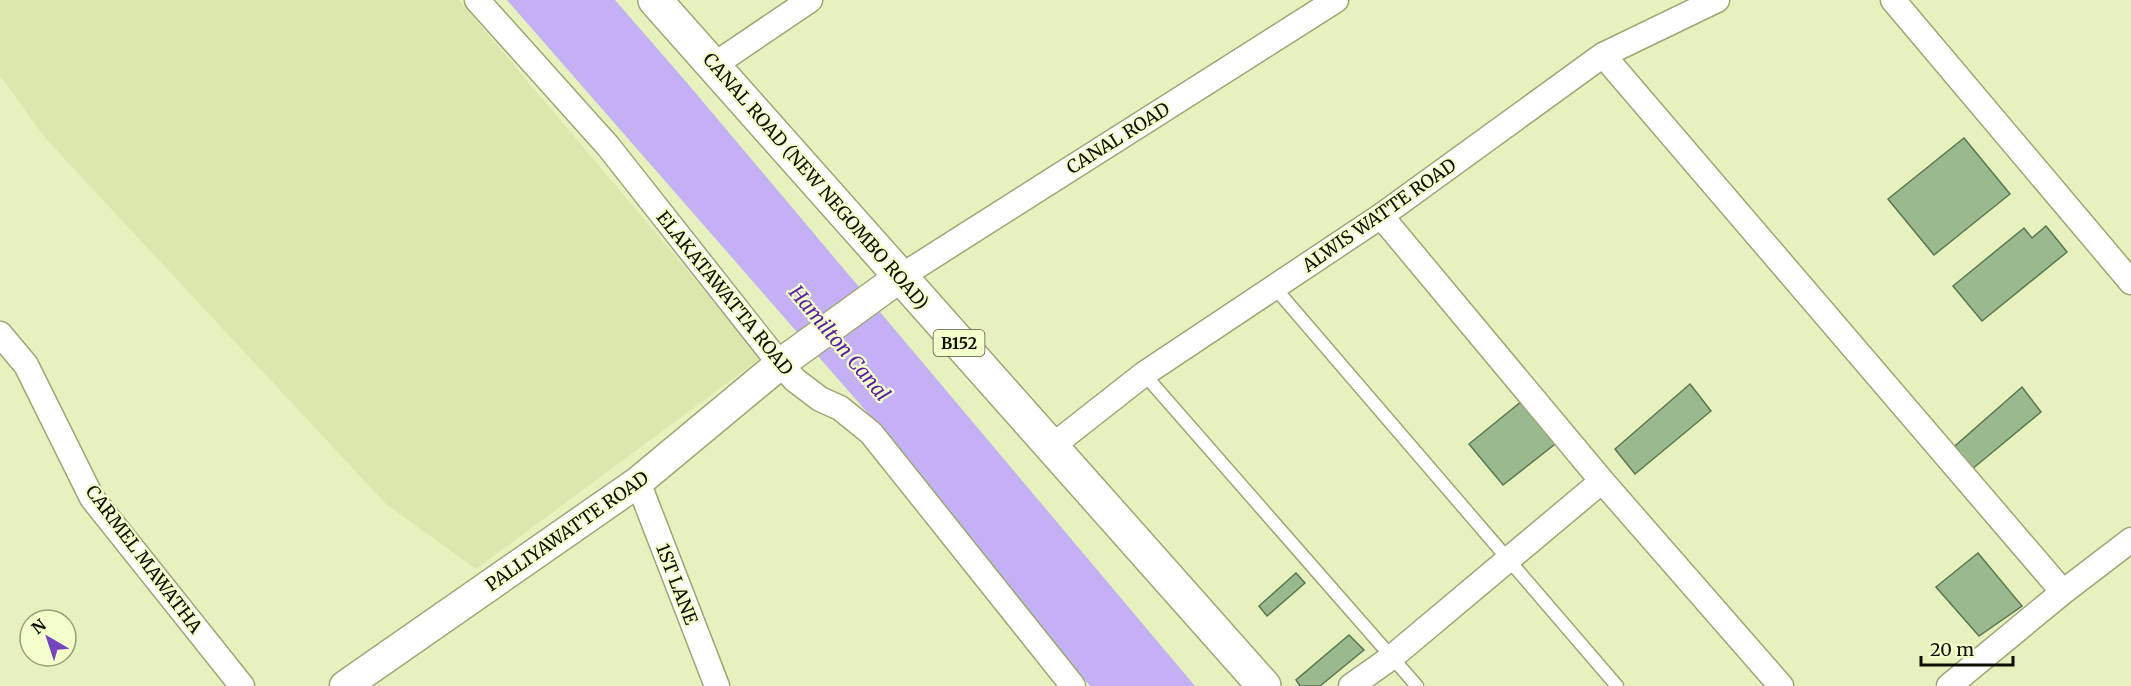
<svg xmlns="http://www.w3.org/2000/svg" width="2131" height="686" viewBox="0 0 2131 686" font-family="Merriweather,serif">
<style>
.built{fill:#dae7ad}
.water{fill:#c5b0f6}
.building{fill:#9ab98f;stroke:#5b7751;stroke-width:1.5}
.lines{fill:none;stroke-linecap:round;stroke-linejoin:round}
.service-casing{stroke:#9ca676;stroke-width:15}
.minor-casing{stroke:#9ca676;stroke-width:27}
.tertiary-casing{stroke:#9ca676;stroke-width:33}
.primary-casing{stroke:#9ca676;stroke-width:36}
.service{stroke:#fff;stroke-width:12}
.minor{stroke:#fff;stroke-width:24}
.tertiary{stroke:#fff;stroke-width:30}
.primary{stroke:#fff;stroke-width:33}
.labels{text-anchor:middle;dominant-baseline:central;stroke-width:4.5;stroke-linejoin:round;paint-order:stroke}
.shield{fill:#f3ffcb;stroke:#51573e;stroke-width:1.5}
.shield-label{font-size:16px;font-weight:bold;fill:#0c0f01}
.street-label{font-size:18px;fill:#0c0f01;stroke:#f3ffcb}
.water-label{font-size:20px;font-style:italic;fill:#5c1ca4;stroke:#f3ffcb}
</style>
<rect width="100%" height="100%" fill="#e6f1be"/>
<path class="built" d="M0,0H459L761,358L476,569L386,504L47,140L0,76Z"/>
<path class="water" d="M507,0H615L688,84L1195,686H1090L873,419Z"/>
<path class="building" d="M1964,138L2010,194L1934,255L1888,199Z
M2046,226L2067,252L1982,321L1953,286L2024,228L2032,238Z
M1690,384L1711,411L1635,474L1615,449Z
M2022,387L2041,412L1971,470L1955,446Z
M1522,401L1559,441L1503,485L1469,444Z
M1978,553L2022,606L1979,636L1936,587Z
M1296,573L1305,583L1267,616L1259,606Z
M1349,635L1364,650L1320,686H1300L1296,680Z"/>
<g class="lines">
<defs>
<path id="service" d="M1275,288L1617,686
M1144,374L1417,686"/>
<path id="minor" d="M477,0L608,146L780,364L795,380L820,399L840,408L871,433L1073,686
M1893,0L2131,282
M1603,55L2063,592
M714,65L810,0
M1381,216L1602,481L1781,686
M900,277L1336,0
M0,334L26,365L92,498L242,686
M1051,447L1144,374L1381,216L1603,55L1717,0
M638,482L717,686
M1351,686L1392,657L1602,481
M1949,686L2063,592L2131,540"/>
<path id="tertiary" d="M345,686L638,482L780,364L900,277"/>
<path id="primary" d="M655,0L1264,686"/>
</defs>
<use href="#service" class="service-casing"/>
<use href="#minor" class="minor-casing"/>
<use href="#tertiary" class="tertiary-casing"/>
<use href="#primary" class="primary-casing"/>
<use href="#service" class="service"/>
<use href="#minor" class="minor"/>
<use href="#tertiary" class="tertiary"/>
<use href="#primary" class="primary"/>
</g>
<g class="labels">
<rect class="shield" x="933.5" y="330" width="51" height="26" rx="4.5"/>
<g class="shield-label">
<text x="959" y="343">B152</text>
</g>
<g class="street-label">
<text transform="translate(1118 138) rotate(-32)">CANAL ROAD</text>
<text transform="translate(816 181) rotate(49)">CANAL ROAD (NEW NEGOMBO ROAD)</text>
<text transform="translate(1379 215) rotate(-35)">ALWIS WATTE ROAD</text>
<text transform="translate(725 293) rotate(51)">ELAKATAWATTA ROAD</text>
<text transform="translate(567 531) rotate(-35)">PALLIYAWATTE ROAD</text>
<text transform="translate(144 559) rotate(53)">CARMEL MAWATHA</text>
<text transform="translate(677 584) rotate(69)">1ST LANE</text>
</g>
<g class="water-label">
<text transform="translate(840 343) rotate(50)">Hamilton Canal</text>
</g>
</g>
<g transform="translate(48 638) rotate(321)"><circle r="28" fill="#f3ffcb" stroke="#979f7a" stroke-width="1.5"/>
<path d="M0-4.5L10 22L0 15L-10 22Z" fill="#7546be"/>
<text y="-9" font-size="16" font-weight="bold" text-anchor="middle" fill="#0c0f01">N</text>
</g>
<path d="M1921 656v9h92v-9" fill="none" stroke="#0c0f01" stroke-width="3"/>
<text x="1930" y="656" font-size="18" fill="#0c0f01" stroke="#f3ffcb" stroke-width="4.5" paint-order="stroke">20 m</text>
</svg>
